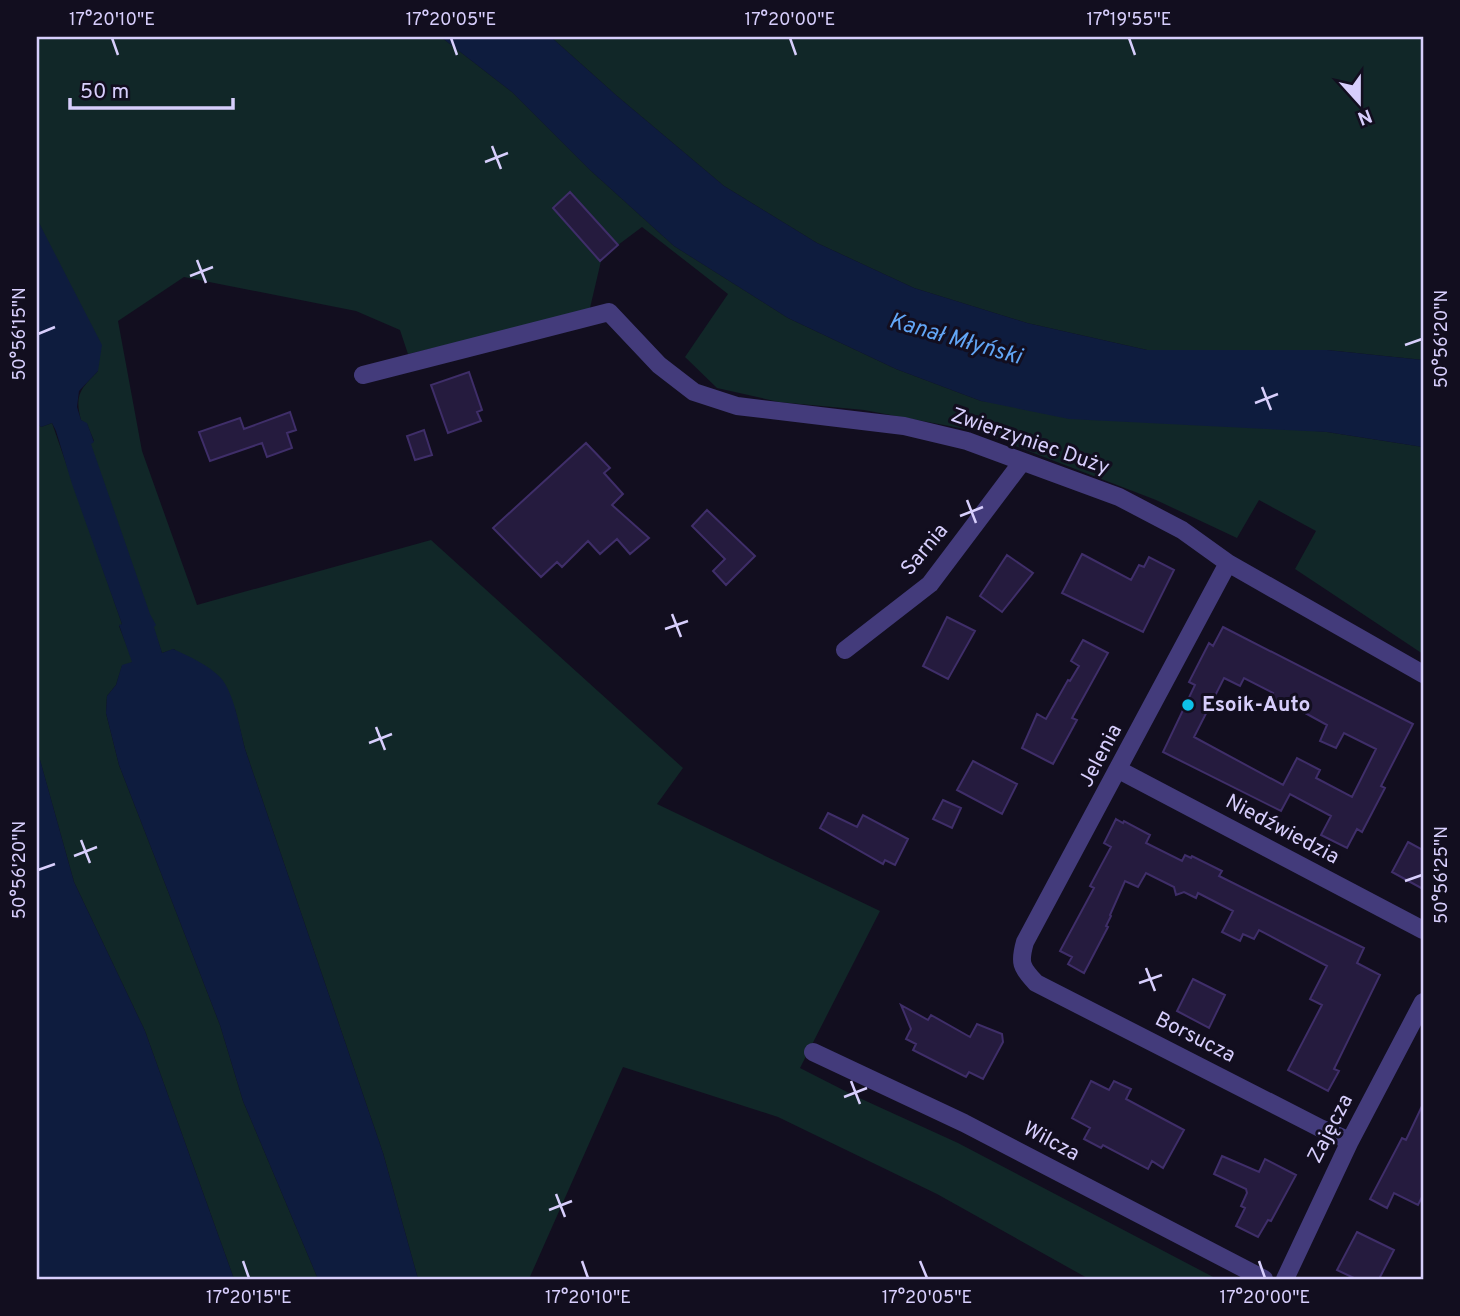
<svg xmlns="http://www.w3.org/2000/svg" width="1460" height="1316" viewBox="0 0 1460 1316" font-family="Overpass,sans-serif">
<style>
.green{fill:#112728}
.water{fill:#0e1c3e}
.building{fill:#251b3e;stroke:#3f2e69;stroke-width:2;fill-rule:evenodd}
.lines{fill:none;stroke-linecap:round;stroke-linejoin:round}
.minor{stroke:#433b7b;stroke-width:18}
.ticks{fill:none;stroke:#d7cefc;stroke-width:2.5}
.poi-dot{fill:#0ec1e9;stroke:#120e1f;stroke-width:2.5}
.labels{text-anchor:middle;dominant-baseline:central;stroke-width:6;stroke-linejoin:round;paint-order:stroke}
.street-label{font-size:21px;fill:#d7cefc;stroke:#120e1f}
.poi-label{font-size:21px;font-weight:bold;fill:#d7cefc;stroke:#120e1f;text-anchor:start}
.water-label{font-size:23px;font-style:italic;fill:#62a6f6;stroke:#120e1f}
.neatline{fill:none;stroke:#d7cefc;stroke-width:2.5}
.ticks-label{font-size:18px;text-anchor:middle;fill:#d7cefc}
</style>
<rect width="100%" height="100%" fill="#120e1f"/>
<path class="green" d="M37,37H441L512,92L590,170L674,246L788,318L896,369L981,401L1327,432L1423,447V654L1295,569L1316,531L1259,500L1237,538L1156,500L976,431L864,410L779,402L717,388L685,357L728,294L642,227L618,245L571,192L553,208L601,261L590,308L583,313L408,354L400,330L356,311L184,277L118,321L142,451L197,605L431,540L683,768L657,804L880,911L800,1068L855,1096L958,1143L1217,1279H1089L937,1194L778,1117L623,1067L529,1279H418L383,1153L245,749L235,709L174,649L162,653L90,444L94,441L87,424L81,420C74,394 81,389 98,371L55,258L37,219Z
M551,37H1423V360L1327,350H1147L1027,323L914,288L817,243L724,186L617,96Z
M37,423L41,427L52,423L122,624L119,626L133,662L122,666L116,685L107,696L106,713L119,765L220,1025L243,1101L318,1279H234L145,1031L74,882L38,753Z"/>
<path class="water" d="M441,37H551L617,96L724,186L817,243L914,288L1027,323L1147,350H1327L1423,360V447L1327,432L1069,419L981,401L896,369L788,318L674,246L590,170L512,92Z
M37,219L102,345L98,371L79,391L77,407L81,420L87,423L94,442L91,444L150,614L156,625L154,627L162,653L173,649C189,656 208,665 220,677C234,692 240,729 245,749L383,1153L418,1279H318L243,1101L220,1025L119,765L106,713L107,696L116,685L122,665L132,662L119,625L122,624L72,484L56,431L52,423L41,427L37,423Z
M37,749L74,882L145,1031L234,1279H37Z"/>
<path class="building" d="M570,192L618,245L600,261L553,208Z
M469,372L482,410L477,412L481,421L448,433L431,385Z
M290,412L296,430L287,433L292,448L267,457L262,443L210,461L199,432L240,418L244,429Z
M424,430L432,455L415,460L407,436Z
M586,443L610,468L604,473L623,494L612,505L649,538L630,554L617,539L600,554L588,541L562,567L557,562L541,577L493,528Z
M707,510L755,556L726,585L713,571L725,559L692,526Z
M1082,554L1131,580L1139,565L1144,567L1149,557L1174,570L1143,632L1062,593Z
M1007,555L1033,573L1002,612L980,596Z
M947,617L975,631L948,679L923,666Z
M1223,627L1413,724L1381,786L1385,788L1362,832L1357,829L1347,848L1321,835L1331,816L1290,794L1281,811L1163,752L1195,685L1189,682L1209,643L1213,646ZM1224,678L1240,686L1244,678L1273,693L1268,703L1283,712L1287,703L1327,725L1320,741L1336,748L1344,733L1376,749L1352,797L1316,778L1320,770L1297,758L1283,785L1194,737Z
M1083,640L1108,653L1072,718L1077,720L1053,764L1022,748L1037,714L1046,719L1068,680L1070,681L1079,666L1071,661Z
M973,761L1017,784L1002,814L957,790Z
M943,800L961,808L952,828L933,819Z
M828,813L857,827L863,815L908,839L895,865L885,860L883,864L820,828Z
M1116,819L1123,823L1124,821L1150,835L1146,843L1182,861L1185,855L1191,858L1192,856L1222,871L1219,876L1364,948L1357,963L1380,975L1334,1069L1339,1071L1328,1091L1288,1070L1322,1005L1310,999L1327,966L1259,930L1254,939L1243,934L1240,941L1222,932L1233,911L1198,893L1196,898L1184,892L1176,895L1174,887L1146,873L1138,887L1125,881L1110,915L1111,916L1106,926L1108,927L1084,973L1068,964L1072,957L1060,951L1094,888L1090,886L1111,847L1104,843Z
M1408,842L1423,850V889L1392,872Z
M1193,979L1225,995L1209,1028L1177,1011Z
M901,1005L928,1020L931,1015L970,1037L977,1024L1002,1034L1003,1042L983,1079L969,1072L966,1077L913,1050L916,1044L906,1039L911,1029Z
M1091,1081L1109,1090L1114,1081L1131,1089L1126,1099L1184,1130L1163,1168L1152,1161L1148,1169L1103,1145L1101,1148L1084,1139L1090,1128L1072,1118Z
M1423,1104V1195L1418,1205L1394,1193L1387,1208L1370,1199L1402,1138L1406,1140Z
M1222,1156L1259,1172L1265,1159L1296,1175L1271,1221L1268,1220L1258,1237L1236,1226L1245,1208L1241,1206L1247,1193L1246,1189L1214,1174Z
M1357,1232L1394,1250L1379,1279H1356L1337,1270Z"/>
<g class="lines">
<path class="minor" d="M363,375L609,312L659,365L694,392L737,406L904,426L967,441L1119,497L1182,530L1228,563L1423,674
M1228,563L1025,942C1019,963 1021,967 1036,983L1320,1128L1350,1141
M845,650L930,584L1022,462
M1119,770L1423,930
M813,1052L964,1123L1264,1279
M1285,1279L1350,1141L1423,1002"/>
</g>
<path class="ticks" d="M112,38L118,55M451,38L457,55M790,38L796,55M1129,38L1135,55M492,146L501,169M485,162L508,153M197,260L206,283M190,276L213,267M38,334L55,327M1405,345L1422,339M1262,387L1271,410M1255,403L1278,394M967,500L976,523M960,516L983,507M672,614L681,637M665,629L688,621M376,727L385,750M369,743L392,734M81,840L90,863M74,856L97,847M38,870L55,864M1405,881L1422,875M1146,968L1155,991M1139,983L1162,975M851,1081L860,1104M844,1097L867,1088M556,1194L565,1217M549,1210L572,1201M243,1261L249,1278M582,1261L588,1278M920,1261L927,1278M1259,1261L1265,1278"/>
<circle class="poi-dot" cx="1188" cy="705" r="7"/>
<g class="labels">
<g class="street-label">
<text transform="translate(1030 442) rotate(19)">Zwierzyniec Duży</text>
<text transform="translate(925 550) rotate(-50)">Sarnia</text>
<text transform="translate(1101 756) rotate(-62)">Jelenia</text>
<text transform="translate(1282 830) rotate(28)">Niedźwiedzia</text>
<text transform="translate(1195 1038) rotate(27)">Borsucza</text>
<text transform="translate(1331 1129) rotate(-63)">Zajęcza</text>
<text transform="translate(1051 1142) rotate(28)">Wilcza</text>
</g>
<g class="poi-label">
<text x="1202" y="705">Esoik-Auto</text>
</g>
<g class="water-label">
<text transform="translate(955 340) rotate(16)">Kanał Młyński</text>
</g>
</g>
<rect width="1460" height="1316" fill="none" stroke="#120e1f" stroke-width="77"/>
<g transform="translate(1359 102) rotate(159)" stroke="#120e1f" stroke-width="5" paint-order="stroke">
<path d="M0-5L12 26L0 18L-12 26Z" fill="#d7cefc"/>
<text y="-10" font-size="19" font-weight="bold" text-anchor="middle" fill="#d7cefc">N</text>
</g>
<path d="M70 98v10h163v-10" fill="none" stroke="#d7cefc" stroke-width="3.5"/>
<text x="80" y="98" font-size="21" fill="#d7cefc" stroke="#120e1f" stroke-width="5" paint-order="stroke">50 m</text>
<rect x="38" y="38" width="1384" height="1240" class="neatline"/>
<g class="ticks-label">
<text x="112" y="25">17°20'10"E</text>
<text x="451" y="25">17°20'05"E</text>
<text x="790" y="25">17°20'00"E</text>
<text x="1129" y="25">17°19'55"E</text>
<text transform="translate(19 334) rotate(-90)" y="6">50°56'15"N</text>
<text transform="translate(1441 339) rotate(-90)" y="6">50°56'20"N</text>
<text transform="translate(19 870) rotate(-90)" y="6">50°56'20"N</text>
<text transform="translate(1441 875) rotate(-90)" y="6">50°56'25"N</text>
<text x="249" y="1303">17°20'15"E</text>
<text x="588" y="1303">17°20'10"E</text>
<text x="927" y="1303">17°20'05"E</text>
<text x="1265" y="1303">17°20'00"E</text>
</g>
</svg>
